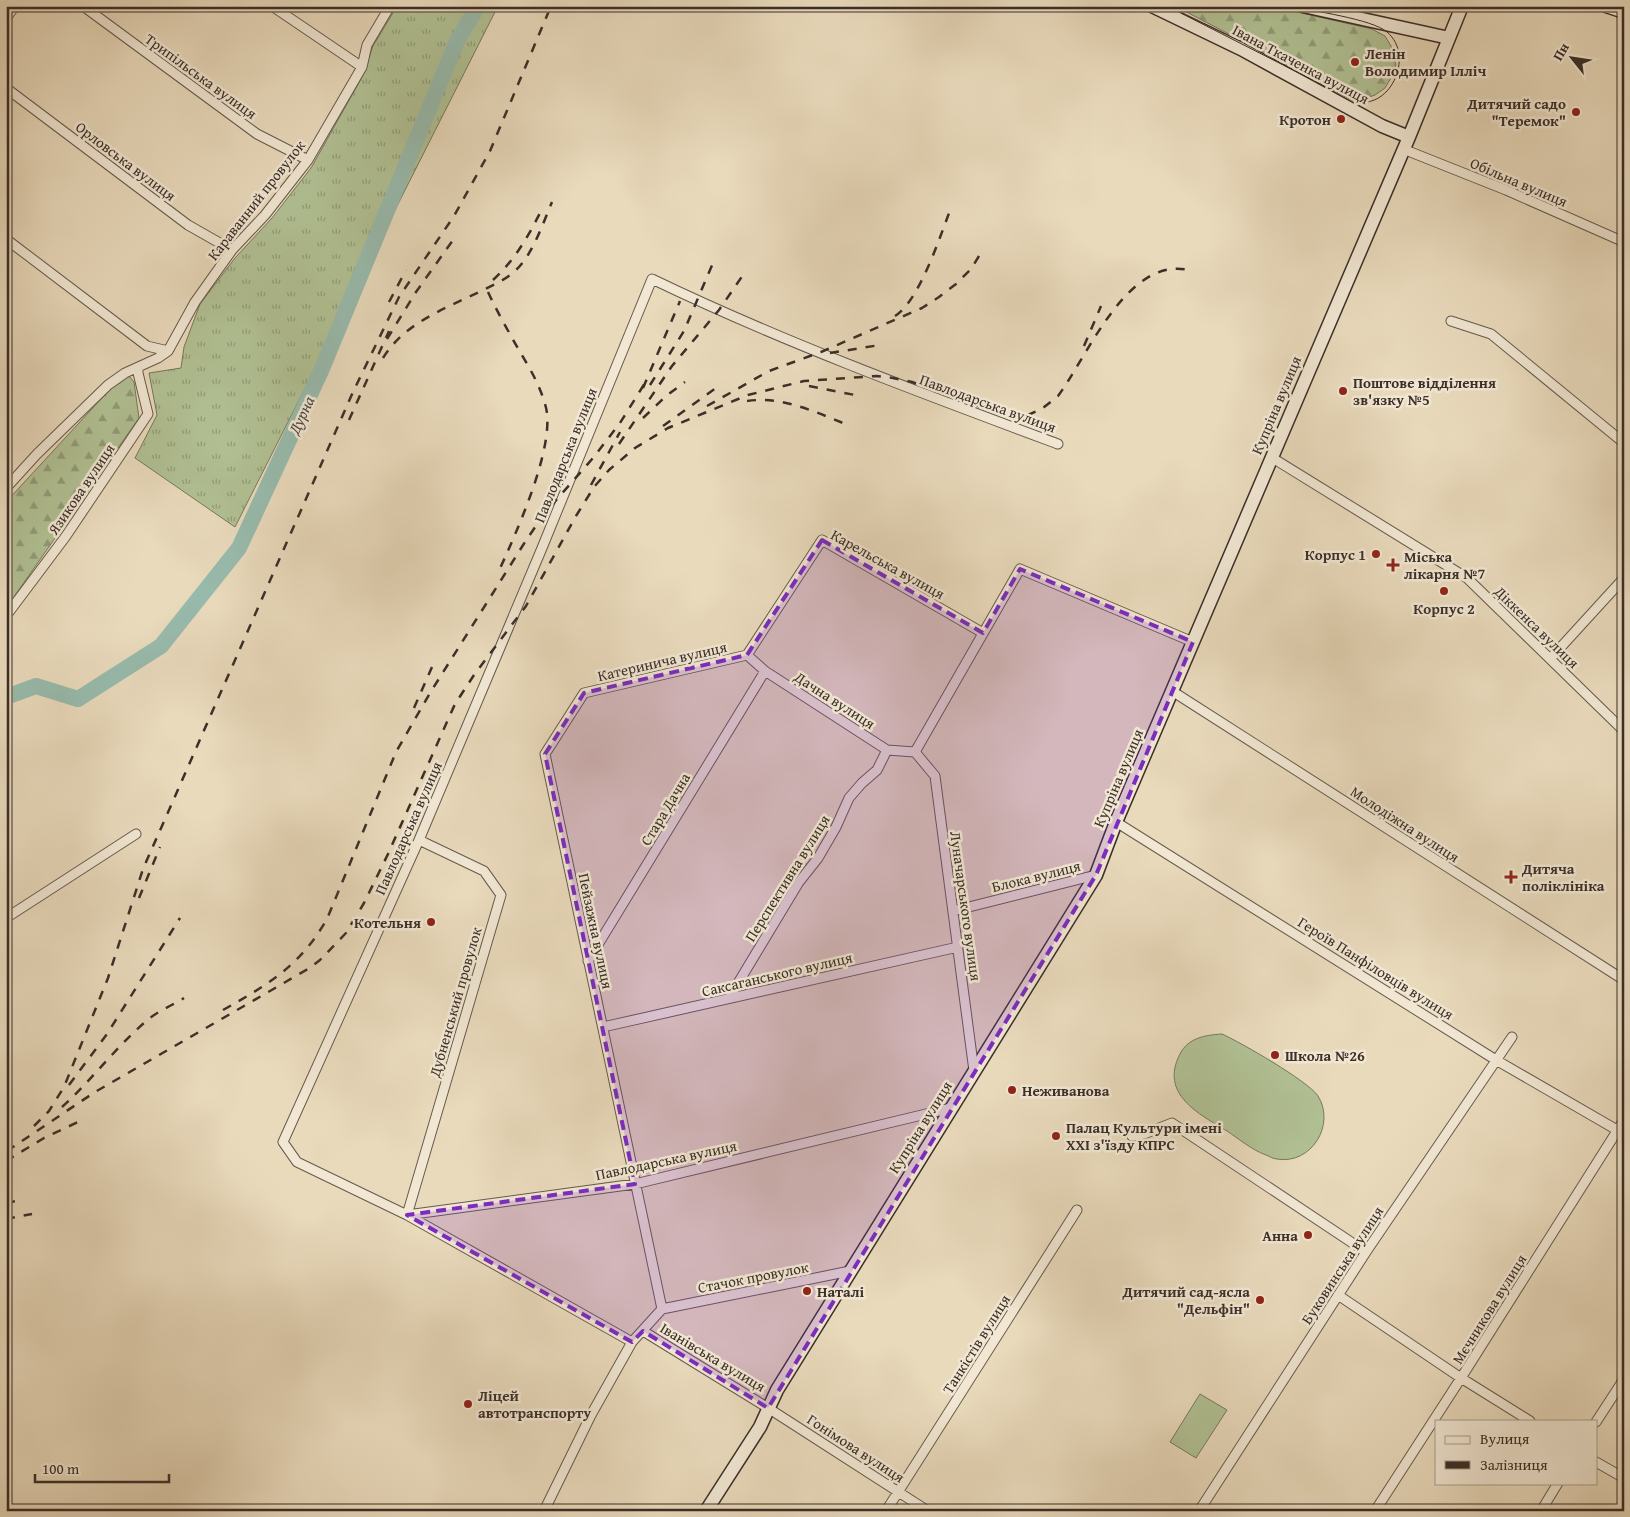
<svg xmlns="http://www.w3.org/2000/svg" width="1630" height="1517" viewBox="0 0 1630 1517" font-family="'Gentium Book Plus',serif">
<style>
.grass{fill:url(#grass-tufts);stroke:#76785e}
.forest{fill:url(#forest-firs);stroke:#76785e}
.pitch{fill:#b1c194;stroke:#76785e}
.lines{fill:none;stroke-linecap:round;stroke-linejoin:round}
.river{stroke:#98bbad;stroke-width:16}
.street-casing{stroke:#665a4d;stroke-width:11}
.secondary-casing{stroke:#3b2f28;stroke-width:15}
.street{stroke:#f1e7d3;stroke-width:9}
.secondary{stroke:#f1e7d3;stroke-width:12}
.tram{stroke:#3b2f28;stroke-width:1}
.rail{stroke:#3b2f28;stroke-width:2.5;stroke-dasharray:9 9;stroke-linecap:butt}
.marked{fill:#7b2cbf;fill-opacity:0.2;stroke:#7b2cbf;stroke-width:4;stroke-dasharray:10 6;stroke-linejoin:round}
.poi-dot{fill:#8f2418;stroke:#f1e7d3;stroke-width:2}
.labels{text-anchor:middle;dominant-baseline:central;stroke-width:5;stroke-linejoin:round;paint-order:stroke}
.poi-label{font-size:15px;font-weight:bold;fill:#3b2f28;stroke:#f1e7d3;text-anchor:start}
.street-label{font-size:15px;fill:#3b2f28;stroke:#f1e7d3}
.water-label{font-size:16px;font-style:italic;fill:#4e4b43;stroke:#f1e7d3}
</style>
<defs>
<pattern id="grass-tufts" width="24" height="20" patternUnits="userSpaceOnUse" patternTransform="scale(1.25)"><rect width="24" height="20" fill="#b1c194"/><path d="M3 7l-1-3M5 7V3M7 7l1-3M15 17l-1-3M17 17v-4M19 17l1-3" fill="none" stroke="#919d79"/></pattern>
<pattern id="forest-firs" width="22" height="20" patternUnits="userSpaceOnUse" patternTransform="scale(1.25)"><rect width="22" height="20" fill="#b1c194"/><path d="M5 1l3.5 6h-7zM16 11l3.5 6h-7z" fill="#919d79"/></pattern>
</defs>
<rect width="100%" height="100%" fill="#e9dabc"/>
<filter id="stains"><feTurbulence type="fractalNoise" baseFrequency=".004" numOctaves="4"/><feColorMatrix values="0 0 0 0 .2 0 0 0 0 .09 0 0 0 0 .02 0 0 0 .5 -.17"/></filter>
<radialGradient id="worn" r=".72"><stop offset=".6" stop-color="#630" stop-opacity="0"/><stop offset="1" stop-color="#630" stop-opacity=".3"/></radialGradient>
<path class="grass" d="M397,6H498L235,527L135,458L157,415L149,373L181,368L184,347L200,304L235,258L272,218L311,168L361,79L373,46Z"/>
<path class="forest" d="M1175,6H1271L1372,29L1385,36L1391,46L1396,65L1392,76L1385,88L1375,95L1361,100L1348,96Z
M129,376L134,382L139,418L11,601L6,600V502L102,398L120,380Z"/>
<path class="pitch" d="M1222,1034C1240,1042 1308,1081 1318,1096C1336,1125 1311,1165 1277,1159C1273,1159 1269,1156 1266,1155C1252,1150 1239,1139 1227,1131C1199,1114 1159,1094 1180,1054C1188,1038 1205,1035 1222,1034Z
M1200,1394L1227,1410L1196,1458L1170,1442Z"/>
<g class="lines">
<path class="river" d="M6,697L36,686L78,699L161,646L239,548L321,371L457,41L478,6"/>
<defs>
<path id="street" d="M83,6L257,134L308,160
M272,6L362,67
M6,18L15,6
M6,88L188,225L232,250
M1403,149L1506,190L1624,242
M6,239L147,346L168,351
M1451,321L1491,334L1624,443
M1271,457L1467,578L1624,731
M6,488L37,454L108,385L125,373L158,358L168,351L195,302L232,250L265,215L308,160L362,67L367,45L390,6
M6,616L66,536L148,414L138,373V368
M747,655L822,540L983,633
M747,655L765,671L887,750L915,752
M1550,659L1624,578
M1172,691L1624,980
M915,752L1020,569L1193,642
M915,752L935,776L974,1071
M1116,822L1496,1060L1624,1134
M419,840L484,871L501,895L407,1215L632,1342
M953,911L1096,875
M6,918L136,834
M588,961L765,671
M729,998L799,882L818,858L836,827L849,798L862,783L877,770L887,750
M603,1027L958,947
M951,1108L635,1184L407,1215L297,1162L283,1142L419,840L542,548L652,279C783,342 921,393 1058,444
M1132,1136L1144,1134L1172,1123L1366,1252
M1338,1295L1461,1378L1530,1421
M662,1309L850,1271
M643,1331L768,1408L928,1511
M1596,1422L1624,1379
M1596,1462L1624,1478
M544,1511L591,1415L632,1342L662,1309L545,754L584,693L747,655
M886,1511L1077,1210
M1199,1511L1366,1252L1512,1037
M1375,1511L1461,1378L1624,1120
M1541,1511L1558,1483"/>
<path id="secondary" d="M1152,6L1241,49L1382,126L1409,137
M1303,6L1449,38
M1606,6L1624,12
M706,1511L760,1427L777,1390L1096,875L1116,822L1409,137L1462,6"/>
</defs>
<use href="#street" class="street-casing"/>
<use href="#secondary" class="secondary-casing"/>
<use href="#street" class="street"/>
<use href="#secondary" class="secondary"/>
<path class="tram" d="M1167,6L1352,100C1389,114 1416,56 1387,32C1372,19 1312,11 1290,6"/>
<path class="rail" d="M493,280C515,260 529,235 542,209
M488,292C495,307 503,322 511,336C523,358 538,379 545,404C558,443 515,535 498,573
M389,302L406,270
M895,316C920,300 940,236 951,208
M387,339L416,292L453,240
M1084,346L1101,306
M830,353L880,345
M383,358C405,322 447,308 483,290C495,284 507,279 516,270C533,254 543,223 552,202
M650,385L684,331L713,263
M809,386L855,395
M643,388L680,301
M747,401C781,396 813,411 843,423
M707,406L769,371L821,352L922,308L939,297L956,284L971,269L979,256
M643,418L666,396L685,382
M349,420L389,331
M663,426L716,388
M619,444L672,366L719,310L743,275
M591,485L620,432
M414,708L432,667
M139,898L160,847
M223,1010C269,984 300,966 327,919L396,752L430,693L525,542L544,514L593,458L620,423L645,383
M69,1085L107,1034L180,918
M62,1107C93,1079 118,1044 150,1018C160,1010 173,1005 184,998
M34,1126L49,1111L64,1087L108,978L143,869L353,392L399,297L454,216L490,151L551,6
M7,1151L95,1092L308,969L320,960L346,933L364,903L388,854L455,704L474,675L526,606L576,516L594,487L609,470L635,448L668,428L748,395L804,381L877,376L893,378L912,382L997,413L1014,417L1028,415L1037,411L1043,408L1058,396C1089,354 1129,252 1193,271
M6,1161L44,1138L78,1122
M6,1203L22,1200
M6,1219L32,1214"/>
</g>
<path class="marked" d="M822,540L983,633L1020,569L1193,642L1096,875L768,1408L643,1331L632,1342L407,1215L635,1184L545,754L584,693L747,655Z"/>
<g class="poi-dot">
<circle cx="1355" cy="62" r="5"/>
<circle cx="1576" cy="112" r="5"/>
<circle cx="1341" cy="119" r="5"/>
<circle cx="1343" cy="391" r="5"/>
<circle cx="1376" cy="554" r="5"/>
<path d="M1390.5 557.5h5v5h5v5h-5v5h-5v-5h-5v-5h5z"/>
<circle cx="1444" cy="591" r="5"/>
<path d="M1508.5 869.5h5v5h5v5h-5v5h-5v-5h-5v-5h5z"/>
<circle cx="431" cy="922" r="5"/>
<circle cx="1275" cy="1055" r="5"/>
<circle cx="1012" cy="1090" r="5"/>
<circle cx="1056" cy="1136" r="5"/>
<circle cx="1308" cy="1235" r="5"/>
<circle cx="807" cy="1291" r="5"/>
<circle cx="1260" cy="1300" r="5"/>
<circle cx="468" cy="1404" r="5"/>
</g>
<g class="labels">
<g class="poi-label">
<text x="1365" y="53">Ленін<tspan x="1365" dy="17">Володимир Ілліч</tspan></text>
<text x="1566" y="103" text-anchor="end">Дитячий садо<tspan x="1566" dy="17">"Теремок"</tspan></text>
<text x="1331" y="119" text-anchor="end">Кротон</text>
<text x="1353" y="382">Поштове відділення<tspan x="1353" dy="17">зв'язку №5</tspan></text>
<text x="1366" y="554" text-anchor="end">Корпус 1</text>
<text x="1404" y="556">Міська<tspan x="1404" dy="17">лікарня №7</tspan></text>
<text x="1444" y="608" text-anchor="middle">Корпус 2</text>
<text x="1522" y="868">Дитяча<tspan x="1522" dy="17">поліклініка</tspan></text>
<text x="421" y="922" text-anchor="end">Котельня</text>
<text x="1285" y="1055">Школа №26</text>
<text x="1022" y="1090">Неживанова</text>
<text x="1066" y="1127">Палац Культури імені<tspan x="1066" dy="17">XXI з'їзду КПРС</tspan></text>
<text x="1298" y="1235" text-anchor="end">Анна</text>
<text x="817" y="1291">Наталі</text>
<text x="1250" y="1291" text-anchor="end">Дитячий сад-ясла<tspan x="1250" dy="17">"Дельфін"</tspan></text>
<text x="478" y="1395">Ліцей<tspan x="478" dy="17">автотранспорту</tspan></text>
</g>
<g class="street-label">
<text transform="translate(1301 64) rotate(28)">Івана Ткаченка вулиця</text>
<text transform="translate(201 76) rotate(36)">Трипільська вулиця</text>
<text transform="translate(126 161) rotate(37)">Орловська вулиця</text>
<text transform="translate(1519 182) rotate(23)">Обільна вулиця</text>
<text transform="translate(256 200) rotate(-52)">Караванний провулок</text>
<text transform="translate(988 403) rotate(20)">Павлодарська вулиця</text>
<text transform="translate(1276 405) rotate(-67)">Купріна вулиця</text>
<text transform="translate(565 455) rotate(-68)">Павлодарська вулиця</text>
<text transform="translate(81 489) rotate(-56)">Язикова вулиця</text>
<text transform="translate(888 564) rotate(29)">Карельська вулиця</text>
<text transform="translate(1537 627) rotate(44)">Діккенса вулиця</text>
<text transform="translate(662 661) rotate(-13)">Катеринича вулиця</text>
<text transform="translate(835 700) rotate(33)">Дачна вулиця</text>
<text transform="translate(1118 778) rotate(-67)">Купріна вулиця</text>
<text transform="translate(665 809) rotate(-59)">Стара Дачна</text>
<text transform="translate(1405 824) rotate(33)">Молодіжна вулиця</text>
<text transform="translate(408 828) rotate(-66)">Павлодарська вулиця</text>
<text transform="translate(1036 876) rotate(-14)">Блока вулиця</text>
<text transform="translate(787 878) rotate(-58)">Перспективна вулиця</text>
<text transform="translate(966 906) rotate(82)">Луначарського вулиця</text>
<text transform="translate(596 931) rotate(78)">Пейзажна вулиця</text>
<text transform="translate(1376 968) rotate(32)">Героїв Панфіловців вулиця</text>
<text transform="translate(777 974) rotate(-13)">Саксаганського вулиця</text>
<text transform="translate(455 1002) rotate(-74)">Дубненський провулок</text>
<text transform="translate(920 1127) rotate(-58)">Купріна вулиця</text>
<text transform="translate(666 1160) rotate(-12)">Павлодарська вулиця</text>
<text transform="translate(1342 1265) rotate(-57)">Буковинська вулиця</text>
<text transform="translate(753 1277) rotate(-11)">Стачок провулок</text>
<text transform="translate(1489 1309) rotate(-58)">Мєчникова вулиця</text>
<text transform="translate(976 1344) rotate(-58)">Танкістів вулиця</text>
<text transform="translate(713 1357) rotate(31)">Іванівська вулиця</text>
<text transform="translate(856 1448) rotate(33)">Гонімова вулиця</text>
</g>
<g class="water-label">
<text transform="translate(301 415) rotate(-65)">Дурна</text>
</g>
</g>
<rect width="1630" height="1517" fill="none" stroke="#e9dabc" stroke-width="25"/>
<rect x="8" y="8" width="1615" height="1502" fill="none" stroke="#3b2f28" stroke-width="2.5"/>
<rect x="12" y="12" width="1605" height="1492" fill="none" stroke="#3b2f28"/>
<rect x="1435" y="1420" width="162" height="65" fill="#f1e7d3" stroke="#a89d8f"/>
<rect x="1445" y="1436" width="25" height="8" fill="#f1e7d3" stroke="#a89d8f"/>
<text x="1480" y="1444" font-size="15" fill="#3b2f28">Вулиця</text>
<rect x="1445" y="1461" width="25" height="8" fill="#3b2f28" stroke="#a89d8f"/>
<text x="1480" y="1470" font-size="15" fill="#3b2f28">Залізниця</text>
<g transform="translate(1572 58) rotate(300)" stroke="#f1e7d3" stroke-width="4" paint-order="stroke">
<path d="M0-4L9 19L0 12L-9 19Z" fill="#3b2f28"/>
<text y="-8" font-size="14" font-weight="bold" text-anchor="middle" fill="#3b2f28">Пн</text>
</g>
<path d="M35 1474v8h134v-8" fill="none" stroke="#3b2f28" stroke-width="2.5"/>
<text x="42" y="1474" font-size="15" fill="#3b2f28" stroke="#f1e7d3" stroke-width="4" paint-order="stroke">100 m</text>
<rect width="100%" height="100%" filter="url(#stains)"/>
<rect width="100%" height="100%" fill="url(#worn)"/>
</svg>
